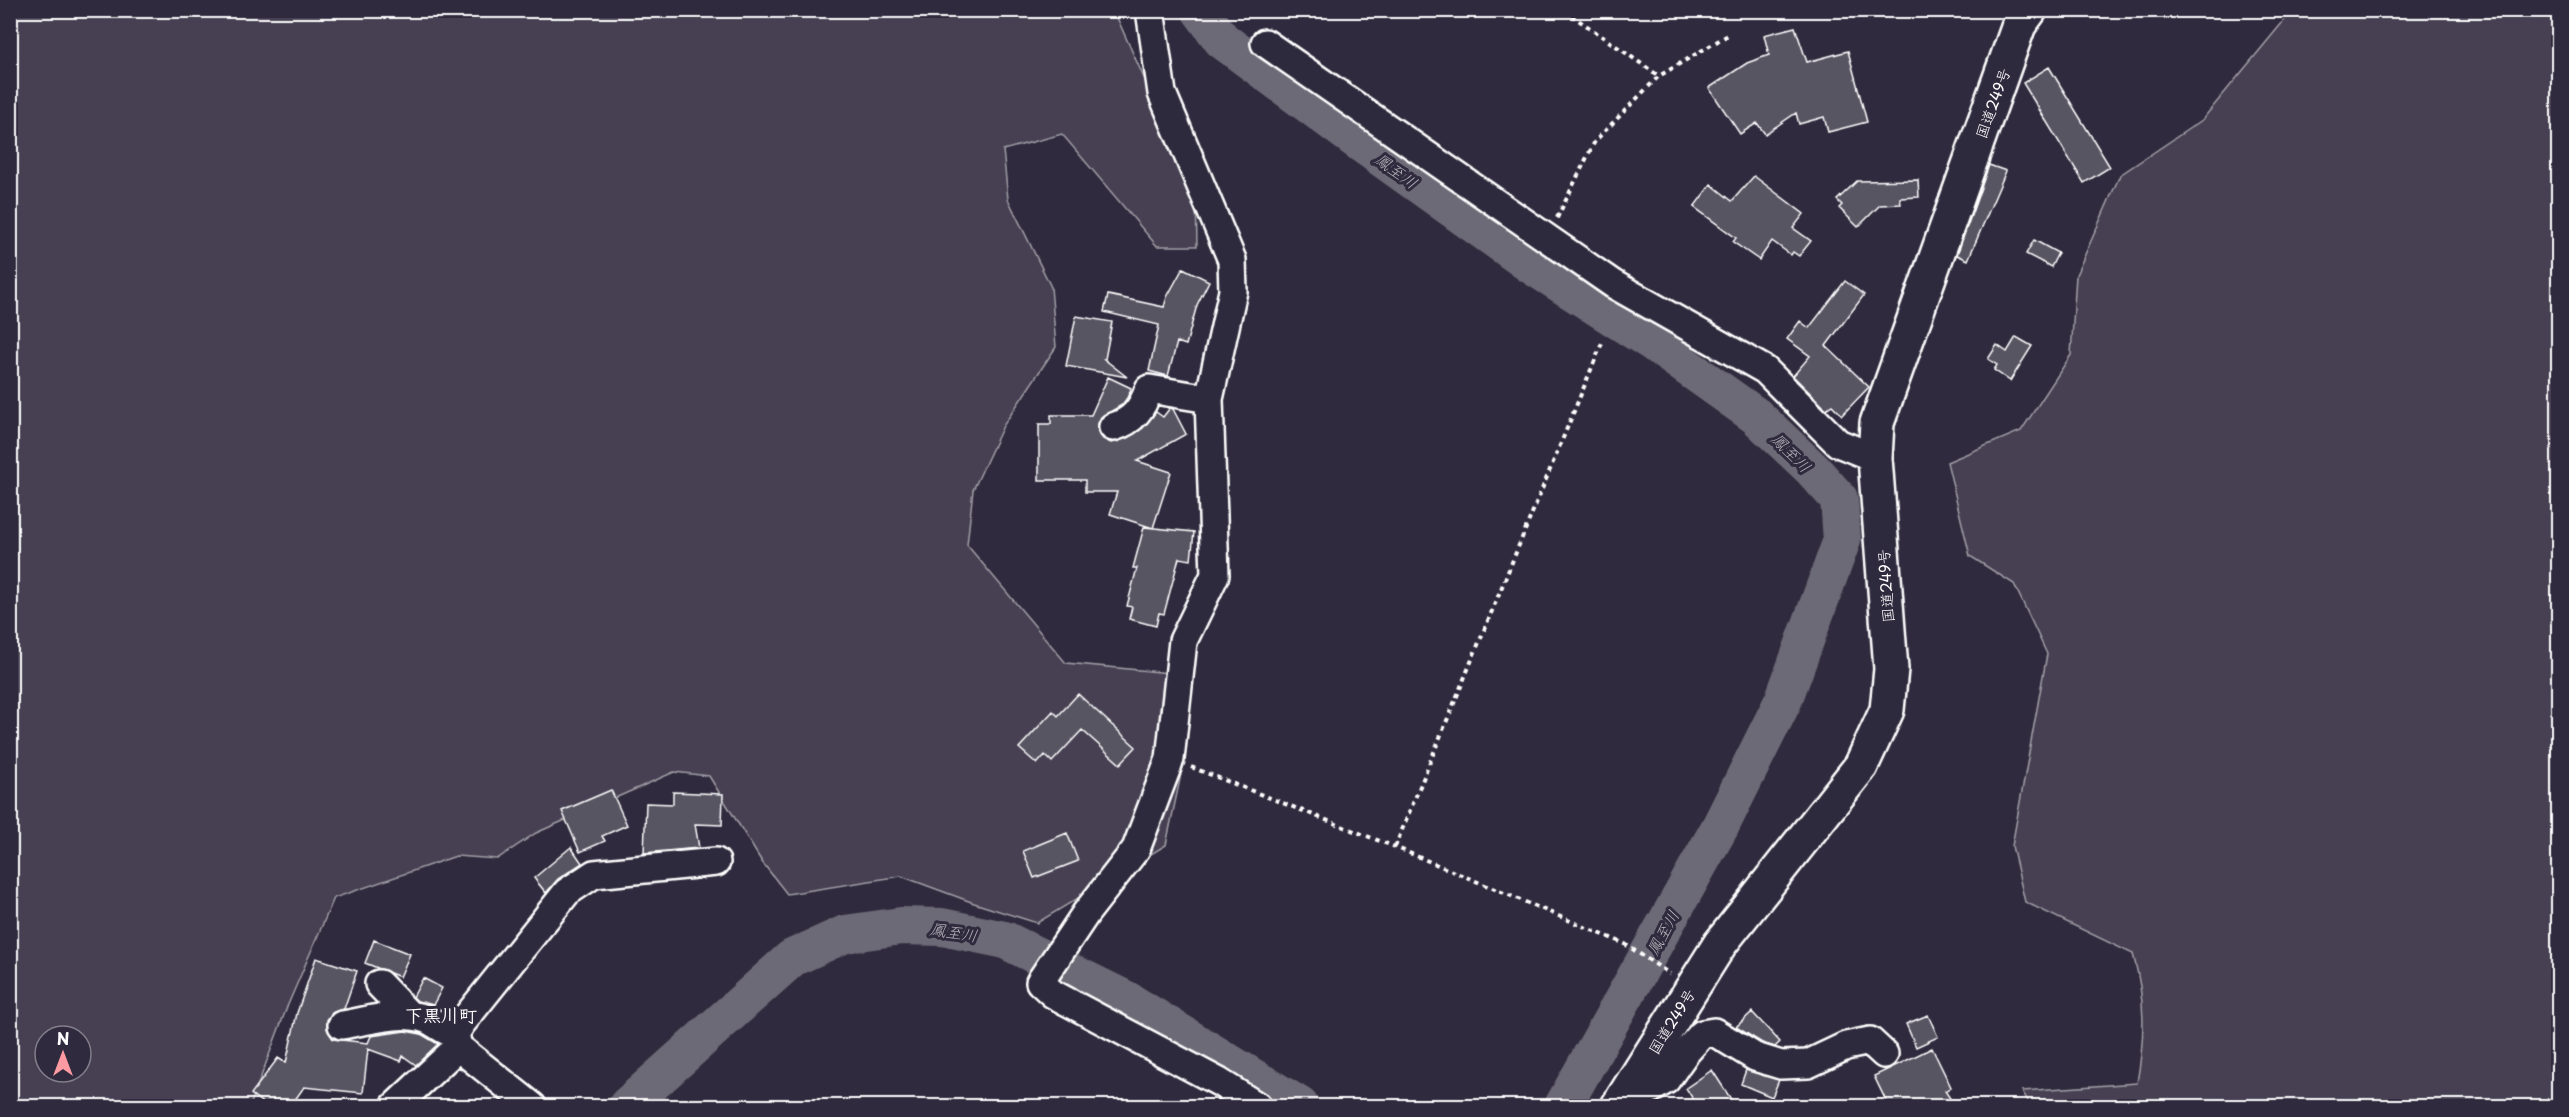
<svg xmlns="http://www.w3.org/2000/svg" width="2569" height="1117" viewBox="0 0 2569 1117" font-family="'Playpen Sans','Klee One',sans-serif">
<style>
.green{fill:#464152;stroke:#a2a0a8;stroke-width:1.5;fill-rule:evenodd}
.lines{fill:none;stroke-linecap:round;stroke-linejoin:round}
.river{stroke:#6d6a77;stroke-width:38}
.building{fill:#595564;stroke:#fff;stroke-width:1.5}
.minor-casing{stroke:#fff;stroke-width:32}
.highway-casing{stroke:#fff;stroke-width:38}
.path{stroke:#fff;stroke-width:4;stroke-dasharray:4.5 4.5;stroke-linecap:butt}
.minor{stroke:#2f2a3d;stroke-width:27}
.highway{stroke:#2f2a3d;stroke-width:33}
.labels{text-anchor:middle;dominant-baseline:central;stroke-width:6;stroke-linejoin:round;paint-order:stroke}
.street-label{font-size:15px;fill:#fff;stroke:#2f2a3d}
.water-label{font-size:16px;font-style:italic;fill:#b6b4bb;stroke:#2f2a3d}
.quarter-label{font-size:18px;font-weight:bold;fill:#fff;stroke:#2f2a3d}
</style>
<rect width="100%" height="100%" fill="#2f2a3d"/>
<filter id="ink" filterUnits="userSpaceOnUse"><feTurbulence type="fractalNoise" baseFrequency=".0167" numOctaves="2"/><feDisplacementMap in="SourceGraphic" scale="12" xChannelSelector="R" yChannelSelector="G"/><feConvolveMatrix kernelMatrix="1 2 1 2 8 2 1 2 1" color-interpolation-filters="sRGB"/></filter>
<g filter="url(#ink)">
<path class="green" d="M10,11H1114L1196,194L1197,246H1157L1062,134L1003,150L1008,199L1051,287L1056,347L1003,426L973,490L967,545L1066,663L1170,673L1186,751L1166,845L1037,923L974,903L901,876L787,894L762,862L709,776L674,772L536,833L497,859L456,856L334,898L287,1007L250,1106H11ZM45,1036H81V1072H45Z
M2292,11H2558V1106H2031L2022,1091L2137,1083C2145,1036 2146,1001 2133,954L2025,902L2012,846L2047,654L2014,584L1970,556L1947,462L2021,431L2071,355L2076,275L2120,175L2202,120Z"/>
<g class="lines">
<path class="river" d="M1200,10L1222,40L1355,139L1531,265L1652,342L1756,416L1812,469L1839,499L1842,540L1783,701L1720,827L1563,1106
M627,1106L792,958L845,934L901,926L942,927L1005,940L1125,999L1300,1106"/>
</g>
<path class="building" d="M1795,27L1807,62L1848,51L1867,122L1828,132L1824,117L1799,124L1796,113L1765,134L1757,123L1740,134L1709,88L1747,63L1769,55L1764,35Z
M2049,67L2110,167L2084,183L2023,83Z
M1989,165L2006,171L1968,260L1957,255Z
M1754,176L1804,214L1793,228L1811,241L1799,256L1793,252L1791,255L1772,241L1759,260L1733,242L1736,238L1694,207L1711,184L1732,201Z
M1918,180L1919,197L1900,198L1901,204L1880,205L1858,227L1839,208L1842,205L1837,200L1857,181Z
M2034,240L2058,253L2051,267L2026,254Z
M1183,268L1209,281L1197,305L1186,345L1177,342L1168,376L1149,371L1159,325L1104,312L1108,295L1164,307L1167,297Z
M1845,281L1864,295L1826,346L1869,387L1842,415L1832,405L1826,409L1793,376L1810,356L1787,339L1800,321L1809,328Z
M1076,316L1112,322L1105,359H1104L1127,377L1066,366Z
M2016,337L2032,346L2010,381L1994,370L1997,365L1988,359L1997,345L2007,352Z
M1108,377L1131,388L1129,395L1122,405L1101,417L1098,424V432L1103,439L1111,443L1127,438L1143,428L1156,412L1163,417L1170,408L1173,409L1186,434L1137,461L1171,472L1153,528L1110,514L1117,492H1085V480H1039V424H1051V415H1091Z
M1144,527L1194,532L1191,560L1179,558L1164,614L1159,613L1156,626L1129,619L1132,607L1127,606L1137,568H1133Z
M1078,694L1136,747L1120,764L1082,730L1052,762L1045,755L1037,764L1019,748L1053,711L1058,716Z
M611,790L627,825L602,836L605,841L580,852L562,811Z
M673,792L723,794L722,825L695,824L699,848L644,853L646,803L673,804Z
M1067,833L1078,861L1034,878L1023,851Z
M571,847L582,863L558,879L546,893L534,878Z
M374,940L410,954L400,977L365,963Z
M316,958L357,971L344,1009L332,1013L327,1020V1028L333,1039L368,1043L371,1036L405,1031L421,1034L438,1044L416,1065L403,1056L401,1061L368,1049L363,1093L304,1087L290,1107H268L251,1094L278,1058L286,1063L297,1013Z
M423,978L442,988L433,1005L417,1001L413,997Z
M1752,1012L1780,1042L1775,1047L1762,1043L1736,1027Z
M1928,1015L1938,1037L1916,1047L1906,1024Z
M1932,1048L1951,1087L1945,1091L1956,1107H1889L1874,1076Z
M1712,1070L1736,1107H1698L1686,1088Z
M1746,1070L1779,1080L1772,1097L1741,1084Z"/>
<g class="lines">
<defs>
<path id="minor" d="M1150,10L1162,93L1232,260L1233,291L1209,399L1215,575L1183,641L1170,759L1136,849L1086,913L1040,982L1053,994L1219,1082L1257,1106
M1265,43L1613,284L1765,370L1838,443L1875,458
M1113,427C1134,421 1142,408 1149,389L1209,399
M379,984L410,1016
M342,1025C368,1021 400,1010 426,1019C436,1023 444,1031 455,1034
M1633,1083L1646,1092L1666,1080L1685,1053L1702,1034L1714,1032L1755,1057L1781,1065L1808,1064L1846,1046L1870,1041L1884,1054
M395,1106L458,1047
M532,1106L458,1047L455,1034L461,1024L567,892L594,874L716,862"/>
<path id="highway" d="M1618,1106L1720,944L1861,766L1887,710L1891,669L1875,458L1877,423L2019,25L2030,10"/>
</defs>
<use href="#minor" class="minor-casing"/>
<use href="#highway" class="highway-casing"/>
<path class="path" d="M1564,10L1659,76
M1557,218L1595,141L1659,76L1728,35
M1191,767L1395,847L1625,944L1670,974
M1395,847L1602,343"/>
<use href="#minor" class="minor"/>
<use href="#highway" class="highway"/>
</g>
</g>
<g class="labels">
<g class="street-label">
<text transform="translate(1992 103) rotate(-70)">国道249号</text>
<text transform="translate(1885 586) rotate(-94)">国道249号</text>
<text transform="translate(1671 1021) rotate(-58)">国道249号</text>
</g>
<g class="water-label">
<text transform="translate(1397 170) rotate(36)">鳳至川</text>
<text transform="translate(1792 452) rotate(45)">鳳至川</text>
<text transform="translate(954 931) rotate(9)">鳳至川</text>
<text transform="translate(1662 932) rotate(-61)">鳳至川</text>
</g>
<g class="quarter-label">
<text x="441" y="1014">下黒川町</text>
</g>
</g>
<rect width="2569" height="1117" fill="none" stroke="#2f2a3d" stroke-width="36"/>
<rect x="18" y="18" width="2533" height="1081" fill="none" stroke="#fff" stroke-width="2" filter="url(#ink)"/>
<g transform="translate(63 1054)"><circle r="28" fill="#2f2a3d" stroke="#827f8b" stroke-width="1.5"/>
<path d="M0-4.5L10 22L0 15L-10 22Z" fill="#ff9aa2"/>
<text y="-9" font-size="16" font-weight="bold" text-anchor="middle" fill="#ffffff">N</text>
</g>
</svg>
